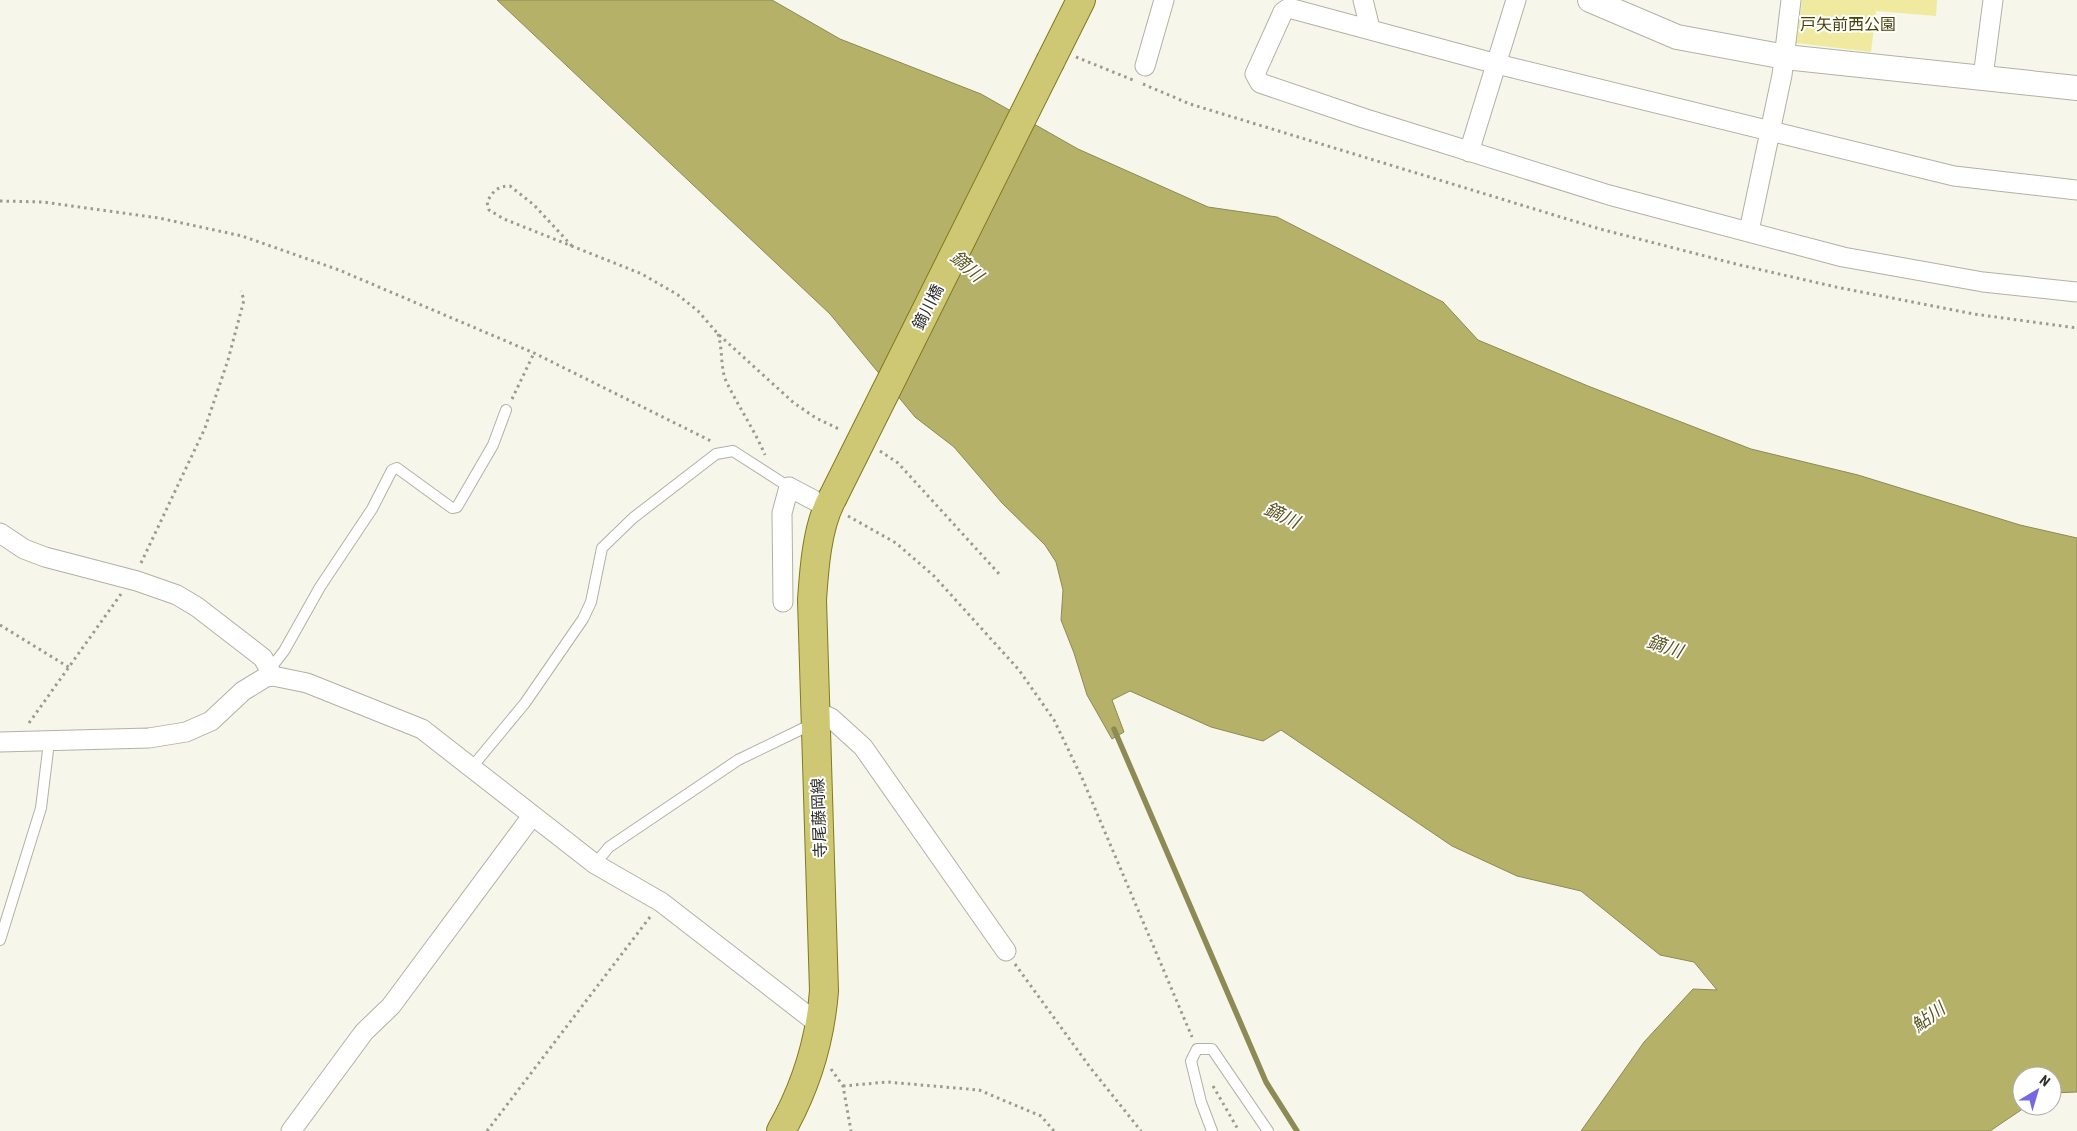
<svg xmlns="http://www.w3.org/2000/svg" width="2077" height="1131" viewBox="0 0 2077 1131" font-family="'Roboto Condensed','Noto Sans JP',sans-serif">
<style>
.green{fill:#efeaa0}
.water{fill:#b6b168;stroke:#8e8a55}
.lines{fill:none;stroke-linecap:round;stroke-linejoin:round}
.stream{stroke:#8e8a55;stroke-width:5.5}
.service-casing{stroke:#b1b1a5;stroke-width:12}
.minor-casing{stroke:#b1b1a5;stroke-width:21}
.tertiary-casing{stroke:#b1b1a5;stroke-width:26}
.primary-casing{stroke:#817a1e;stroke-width:30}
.path{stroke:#9b9b92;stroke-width:3;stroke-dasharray:2.5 4;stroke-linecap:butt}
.service{stroke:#fff;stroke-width:10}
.minor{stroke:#fff;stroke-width:19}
.tertiary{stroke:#fff;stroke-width:24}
.primary{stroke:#cec874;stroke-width:28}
.primary-bridge-casing{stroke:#817a1e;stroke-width:30;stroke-linecap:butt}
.primary-bridge{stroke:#cec874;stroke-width:28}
.labels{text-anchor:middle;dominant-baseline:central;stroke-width:4;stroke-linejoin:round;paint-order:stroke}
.park-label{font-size:16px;fill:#474307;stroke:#fff}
.street-label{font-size:16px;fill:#2f2f2a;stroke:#fff}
.water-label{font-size:18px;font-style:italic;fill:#5c5721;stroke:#fff}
</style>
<rect width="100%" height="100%" fill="#f7f6ea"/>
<path class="green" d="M1802,0H1937L1936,16L1876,11L1871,52L1796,43Z"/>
<path class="water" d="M497,0H772L840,39L981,94L1078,149L1208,207L1277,217L1443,302L1478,340L1588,386L1751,449L1858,475L2020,525L2077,538V1092L2052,1093V1076H2022V1106H2027L1990,1131H1581L1644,1042L1693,989L1717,990L1694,962L1660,955L1581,891L1517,876L1452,846L1281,730L1263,741L1211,727L1130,691L1112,700L1124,732L1112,739L1087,695L1074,653L1061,620L1063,590L1056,562L1045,545L1002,503L954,447L915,417L830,314Z"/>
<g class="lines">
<path class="stream" d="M1114,729L1266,1082L1297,1131"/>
<defs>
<path id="service" d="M270,669L284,651L320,587L372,509L392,470L397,468L452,508L457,507L493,445L506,410
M472,767L525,703L583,619L591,602L602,548L633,518L716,454L733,451L789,487
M595,864L609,847L738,760L804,728L814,727
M0,940L41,808L49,742
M1212,1131L1201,1102L1191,1061L1197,1049H1212L1268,1131"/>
<path id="minor" d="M1363,0L1370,28
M1145,66L1164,0
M1983,77L1993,0
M1469,152L1516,0
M2077,190L1954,176L1497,64L1289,8L1283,12L1255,74L1260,83L1363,118L1609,195L1843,257L1983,282L2077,292
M1749,231L1782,75L1791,0
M0,533L24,549L45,557L137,581L177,595L197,607L263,658L273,676
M783,602L782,513L789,487L827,507
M816,711L831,718L863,747L1006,951
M0,742L149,738L186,732L211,721L243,691L266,677L273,676L307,683L422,729L595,864L661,902L821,1026
M291,1131L364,1032L391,1006L532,816"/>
<path id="tertiary" d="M1590,0L1677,37L1785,57L2077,88"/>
<path id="primary" d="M1051,60L1081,0
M781,1131C806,1087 820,1042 824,991L812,600C814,570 817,526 832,499"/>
</defs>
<use href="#service" class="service-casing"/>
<use href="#minor" class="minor-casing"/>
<use href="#tertiary" class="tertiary-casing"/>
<use href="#primary" class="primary-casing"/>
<path class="path" d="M1076,57L1133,80
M1143,84L1190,104L1600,229L1740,265L1836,287L1974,314L2077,328
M0,201L43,202L159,218L242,236L339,270L534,353L713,442
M572,246L534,205L510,186C498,186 493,191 487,202L489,210L504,219L642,274L678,295L698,311L718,334L794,403L816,418L841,430
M718,334C723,350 720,366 726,381C738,406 754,429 765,455
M512,399L534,353
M880,451L898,463L1001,576
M848,516L896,543L934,576L1019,670L1054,720L1082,778L1192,1037
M141,563L205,428L228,360L244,300L241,291
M0,625L70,668
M29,723L121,594
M1015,964L1089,1066L1141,1131
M831,1069L843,1086L851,1131
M843,1086L887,1082L979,1090L1041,1116L1054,1131
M1213,1086L1239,1131
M487,1131L650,917"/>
<use href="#service" class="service"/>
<use href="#minor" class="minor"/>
<use href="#tertiary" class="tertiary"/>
<use href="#primary" class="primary"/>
<defs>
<path id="primary-bridge" d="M832,499L1051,60"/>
</defs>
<use href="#primary-bridge" class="primary-bridge-casing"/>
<use href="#primary-bridge" class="primary-bridge"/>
</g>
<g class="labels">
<g class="park-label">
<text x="1848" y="24">戸矢前西公園</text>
</g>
<g class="street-label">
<text transform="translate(928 307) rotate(-63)">鏑川橋</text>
<text transform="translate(819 818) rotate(-92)">寺尾藤岡線</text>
</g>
<g class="water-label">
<text transform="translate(967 266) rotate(41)">鏑川</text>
<text transform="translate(1282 515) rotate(25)">鏑川</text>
<text transform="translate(1665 646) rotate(18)">鏑川</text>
<text transform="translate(1928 1017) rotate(-37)">鮎川</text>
</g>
</g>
<g transform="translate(2037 1091) rotate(38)"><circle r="24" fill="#ffffff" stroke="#acacaa"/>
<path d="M0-4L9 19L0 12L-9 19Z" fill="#7668e3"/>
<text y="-8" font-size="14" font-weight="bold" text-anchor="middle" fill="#2f2f2a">N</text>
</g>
</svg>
